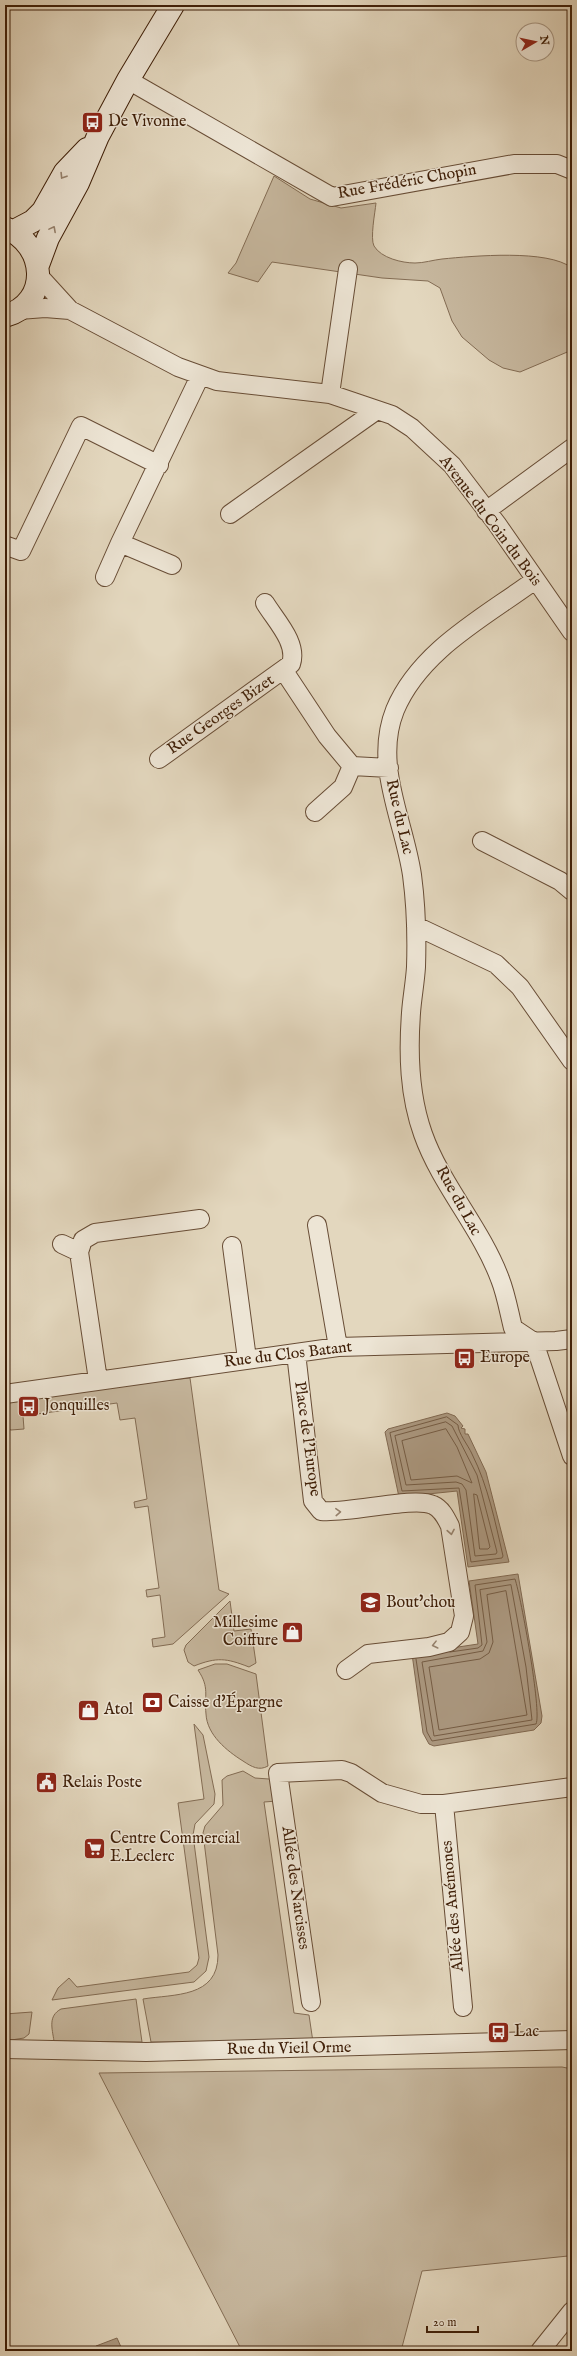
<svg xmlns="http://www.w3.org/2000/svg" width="577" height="2356" viewBox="0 0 577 2356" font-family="'IM FELL English',serif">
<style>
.green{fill:#c7b89f;stroke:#836c54}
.water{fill:#ab9880;stroke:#806850}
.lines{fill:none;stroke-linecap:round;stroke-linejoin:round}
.shore{stroke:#755c44;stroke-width:1}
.minor-casing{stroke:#684d36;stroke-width:20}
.secondary-casing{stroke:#3f1f08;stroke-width:24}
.minor{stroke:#ede5d5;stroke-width:18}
.secondary{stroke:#ede5d5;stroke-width:22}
.oneway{stroke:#96826e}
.labels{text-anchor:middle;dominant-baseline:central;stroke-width:3;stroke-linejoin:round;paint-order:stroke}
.poi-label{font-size:16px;fill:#3f1f08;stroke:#ede5d5;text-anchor:start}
.street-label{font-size:16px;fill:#3f1f08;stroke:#ede5d5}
</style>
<rect width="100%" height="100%" fill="#e3d7be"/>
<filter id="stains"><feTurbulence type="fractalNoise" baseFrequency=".005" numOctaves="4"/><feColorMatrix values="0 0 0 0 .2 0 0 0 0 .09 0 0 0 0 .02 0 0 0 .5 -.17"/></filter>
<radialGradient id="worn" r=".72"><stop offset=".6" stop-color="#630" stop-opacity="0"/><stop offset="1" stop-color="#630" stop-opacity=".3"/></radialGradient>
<path class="green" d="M274,176L310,199L341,208L376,203C375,213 370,238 374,246C381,258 402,263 415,263C424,263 433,260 442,259C473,256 548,249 572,268V350L520,372L503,368L489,360L462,337L452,321L440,288L428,281L382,278L272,262L258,282L228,273L236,263Z
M190,1378L219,1590L229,1594L173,1644L153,1647L152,1639L165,1637L160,1595L147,1597L146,1590L159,1588L148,1506L135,1508L134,1502L147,1499L135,1418L120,1420L117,1403L23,1416L24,1429L11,1430L5,1428V1405L11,1401L116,1386Z
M230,1601L234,1631L251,1629L256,1663L249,1667C226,1658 217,1657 194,1666L188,1662L184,1650L186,1645Z
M215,1664H227L256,1674L268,1766C259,1771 252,1767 243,1761C227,1751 207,1735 206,1714C204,1695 210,1688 198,1670Z
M194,1724L203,1735L215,1794L214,1804L195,1824L193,1835L209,1957L206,1971L194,1982L52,2000L58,1988L69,1978L77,1987L189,1972L197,1965L199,1958L178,1803L204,1799Z
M243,1771L255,1778L269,1779L275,1784L277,1801L264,1802L294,2013L309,2015L313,2042H151L143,1999C174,1994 218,1998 218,1955L203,1833L205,1826L223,1805L222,1780L227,1776Z
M136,1999L142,2042L54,2041C52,2028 48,2016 61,2009Z
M32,2012L29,2034L24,2038L5,2041V2014Z
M562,2067L572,2069V2259L568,2256L422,2271L401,2351H242L99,2073Z"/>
<path class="water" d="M447,1413L455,1416L463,1426L461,1428L465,1429V1434H468L486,1472L509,1562L468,1567L457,1491L399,1497L385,1432L388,1429Z
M518,1574L542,1716L541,1723L534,1730L434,1746L429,1744L423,1733L412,1654L478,1644L469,1581Z
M117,2338L121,2347L110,2351H98L96,2346Z"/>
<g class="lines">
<path class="shore" d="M447,1417L458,1425C458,1433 468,1445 472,1454C488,1486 495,1521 503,1556L502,1558L471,1562L459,1488L402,1491L390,1433Z
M446,1422L452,1426L477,1475L497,1552L496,1554L475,1556L466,1490L462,1484L456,1482L406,1485L395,1436Z
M446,1429L457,1447L472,1483L457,1476L411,1480L402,1441Z
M474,1494L477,1495L490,1547L488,1549H480Z
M511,1585L526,1667L532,1720L434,1736L422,1662L483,1651L487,1642L480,1590Z
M506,1591L527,1715L439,1730L429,1667L480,1659L489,1653L493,1642L487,1595Z
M416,1659L427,1732L432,1741L536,1724C542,1712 521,1597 515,1579L475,1585L482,1645L478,1648L450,1652"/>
<defs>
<path id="minor" d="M128,80L332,197L514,164H557L572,170
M39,276L70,310L178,367L217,381L330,394L392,415L412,428L452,465L497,524L572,632
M19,310L45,308L70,310
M330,394L348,269
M486,511L572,448
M230,514L377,410
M5,549L7,546L21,551L81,426L159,465
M172,565L120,543L200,376
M105,577L120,543
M535,580C485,617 420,650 395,710C373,765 404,820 412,875C416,905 417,937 416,967C415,983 412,998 411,1013C408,1054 409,1095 423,1134C441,1185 481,1228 500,1279C506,1294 509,1312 513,1328L534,1342L572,1456
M284,671L327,736L352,766L389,768
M159,759L291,664C298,643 276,621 265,603
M315,812L343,787L352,766
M482,841L560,881L572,891
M416,926L496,964L520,987L572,1061
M317,1225L338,1347
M62,1244L79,1252L98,1380
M232,1246L247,1359
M79,1252L83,1240L95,1233L200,1219
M296,1353L313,1501L321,1511C349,1514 414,1496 433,1505C442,1509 446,1518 450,1526L464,1616L460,1632L449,1642L429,1647L368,1654L346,1670
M5,1394L338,1347L556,1341L572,1339
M444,1804L463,2007
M311,2002L278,1773L342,1770L351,1773L382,1793L421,1804H444L572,1787
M5,2049L146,2052L572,2040
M540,2351L572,2311"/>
<path id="secondary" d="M5,228C47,244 51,303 5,316
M14,231L33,221L43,211L65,172L87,149
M38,265L48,238L78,183L98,136L128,80L173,5"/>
</defs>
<use href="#minor" class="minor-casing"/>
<use href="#secondary" class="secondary-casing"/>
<use href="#minor" class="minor"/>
<use href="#secondary" class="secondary"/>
</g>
<defs><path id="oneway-chevron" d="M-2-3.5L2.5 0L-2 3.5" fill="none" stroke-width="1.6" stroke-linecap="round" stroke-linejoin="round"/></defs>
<g class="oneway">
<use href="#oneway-chevron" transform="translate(63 176) rotate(122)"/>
<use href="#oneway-chevron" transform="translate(53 229) rotate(-62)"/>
<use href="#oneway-chevron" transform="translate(338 1512) rotate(-3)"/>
<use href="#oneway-chevron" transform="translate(451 1532) rotate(80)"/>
<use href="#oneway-chevron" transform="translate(435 1645) rotate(166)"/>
</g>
<defs>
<symbol id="bus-square" viewBox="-11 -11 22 22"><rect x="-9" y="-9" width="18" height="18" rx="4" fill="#8f2418" stroke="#ede5d5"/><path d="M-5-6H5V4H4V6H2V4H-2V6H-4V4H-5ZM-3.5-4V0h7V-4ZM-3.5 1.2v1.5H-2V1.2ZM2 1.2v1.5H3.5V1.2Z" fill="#fff"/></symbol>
<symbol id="school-square" viewBox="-11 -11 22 22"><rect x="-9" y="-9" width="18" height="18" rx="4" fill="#8f2418" stroke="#ede5d5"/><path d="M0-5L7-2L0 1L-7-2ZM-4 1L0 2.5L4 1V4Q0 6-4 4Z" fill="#fff"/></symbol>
<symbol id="shop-square" viewBox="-11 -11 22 22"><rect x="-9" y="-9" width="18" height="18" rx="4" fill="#8f2418" stroke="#ede5d5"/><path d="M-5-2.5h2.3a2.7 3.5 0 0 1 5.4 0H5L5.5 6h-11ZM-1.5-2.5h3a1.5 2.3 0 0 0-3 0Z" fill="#fff"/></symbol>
<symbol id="bank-square" viewBox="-11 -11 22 22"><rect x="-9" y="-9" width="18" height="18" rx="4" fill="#8f2418" stroke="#ede5d5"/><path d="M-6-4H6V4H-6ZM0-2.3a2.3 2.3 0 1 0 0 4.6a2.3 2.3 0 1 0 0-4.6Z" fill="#fff"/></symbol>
<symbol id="civic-square" viewBox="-11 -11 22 22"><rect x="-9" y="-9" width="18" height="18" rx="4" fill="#8f2418" stroke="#ede5d5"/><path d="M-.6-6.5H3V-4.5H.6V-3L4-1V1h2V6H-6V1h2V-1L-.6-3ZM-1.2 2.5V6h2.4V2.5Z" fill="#fff"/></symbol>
<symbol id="supermarket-square" viewBox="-11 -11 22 22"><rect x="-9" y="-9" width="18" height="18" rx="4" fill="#8f2418" stroke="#ede5d5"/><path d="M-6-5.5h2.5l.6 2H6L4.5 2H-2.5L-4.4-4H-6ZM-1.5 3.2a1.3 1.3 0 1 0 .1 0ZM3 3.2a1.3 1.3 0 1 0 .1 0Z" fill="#fff"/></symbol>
</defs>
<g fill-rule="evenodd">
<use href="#bus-square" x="80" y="110" width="25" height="25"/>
<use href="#bus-square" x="452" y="1346" width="25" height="25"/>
<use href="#bus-square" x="16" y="1394" width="25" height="25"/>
<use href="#school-square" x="358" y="1590" width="25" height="25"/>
<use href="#shop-square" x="280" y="1620" width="25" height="25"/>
<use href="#bank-square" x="140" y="1690" width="25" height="25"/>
<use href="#shop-square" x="76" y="1698" width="25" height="25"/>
<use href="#civic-square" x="34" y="1770" width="25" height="25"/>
<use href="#supermarket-square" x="82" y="1836" width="25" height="25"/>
<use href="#bus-square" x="486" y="2020" width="25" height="25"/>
</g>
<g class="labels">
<g class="poi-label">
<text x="108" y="122">De Vivonne</text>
<text x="480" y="1358">Europe</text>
<text x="44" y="1406">Jonquilles</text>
<text x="386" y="1603">Bout'chou</text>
<text x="278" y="1623" text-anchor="end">Millesime<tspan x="278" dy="18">Coiffure</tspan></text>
<text x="168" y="1703">Caisse d'Épargne</text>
<text x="104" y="1710">Atol</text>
<text x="62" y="1783">Relais Poste</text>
<text x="110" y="1839">Centre Commercial<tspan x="110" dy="18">E.Leclerc</tspan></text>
<text x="514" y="2032">Lac</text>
</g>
<g class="street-label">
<text transform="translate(407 182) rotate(-10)">Rue Frédéric Chopin</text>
<text transform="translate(490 521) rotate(53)">Avenue du Coin du Bois</text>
<text transform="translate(221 715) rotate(-35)">Rue Georges Bizet</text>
<text transform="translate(399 817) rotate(77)">Rue du Lac</text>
<text transform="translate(458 1201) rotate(61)">Rue du Lac</text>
<text transform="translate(288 1355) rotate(-7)">Rue du Clos Batant</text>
<text transform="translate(307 1439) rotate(82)">Place de l'Europe</text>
<text transform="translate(295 1888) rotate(82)">Allée des Narcisses</text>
<text transform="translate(453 1906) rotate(-95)">Allée des Anémones</text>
<text transform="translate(289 2049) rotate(-1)">Rue du Vieil Orme</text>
</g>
</g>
<rect width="577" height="2356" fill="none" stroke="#e3d7be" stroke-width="20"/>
<rect x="6" y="6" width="565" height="2344" fill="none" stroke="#3f1f08" stroke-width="2"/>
<rect x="10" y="10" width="557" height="2336" fill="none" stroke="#3f1f08"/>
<g transform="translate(535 42) rotate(81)"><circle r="19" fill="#ede5d5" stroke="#a79683"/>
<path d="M0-3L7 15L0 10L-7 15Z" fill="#8f2418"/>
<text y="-6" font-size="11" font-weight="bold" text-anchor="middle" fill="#3f1f08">N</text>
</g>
<path d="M427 2326v6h51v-6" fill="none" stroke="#3f1f08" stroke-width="2"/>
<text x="433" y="2326" font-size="12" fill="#3f1f08" stroke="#ede5d5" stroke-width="3" paint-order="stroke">20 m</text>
<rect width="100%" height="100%" filter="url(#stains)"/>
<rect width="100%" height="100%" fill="url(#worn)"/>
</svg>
